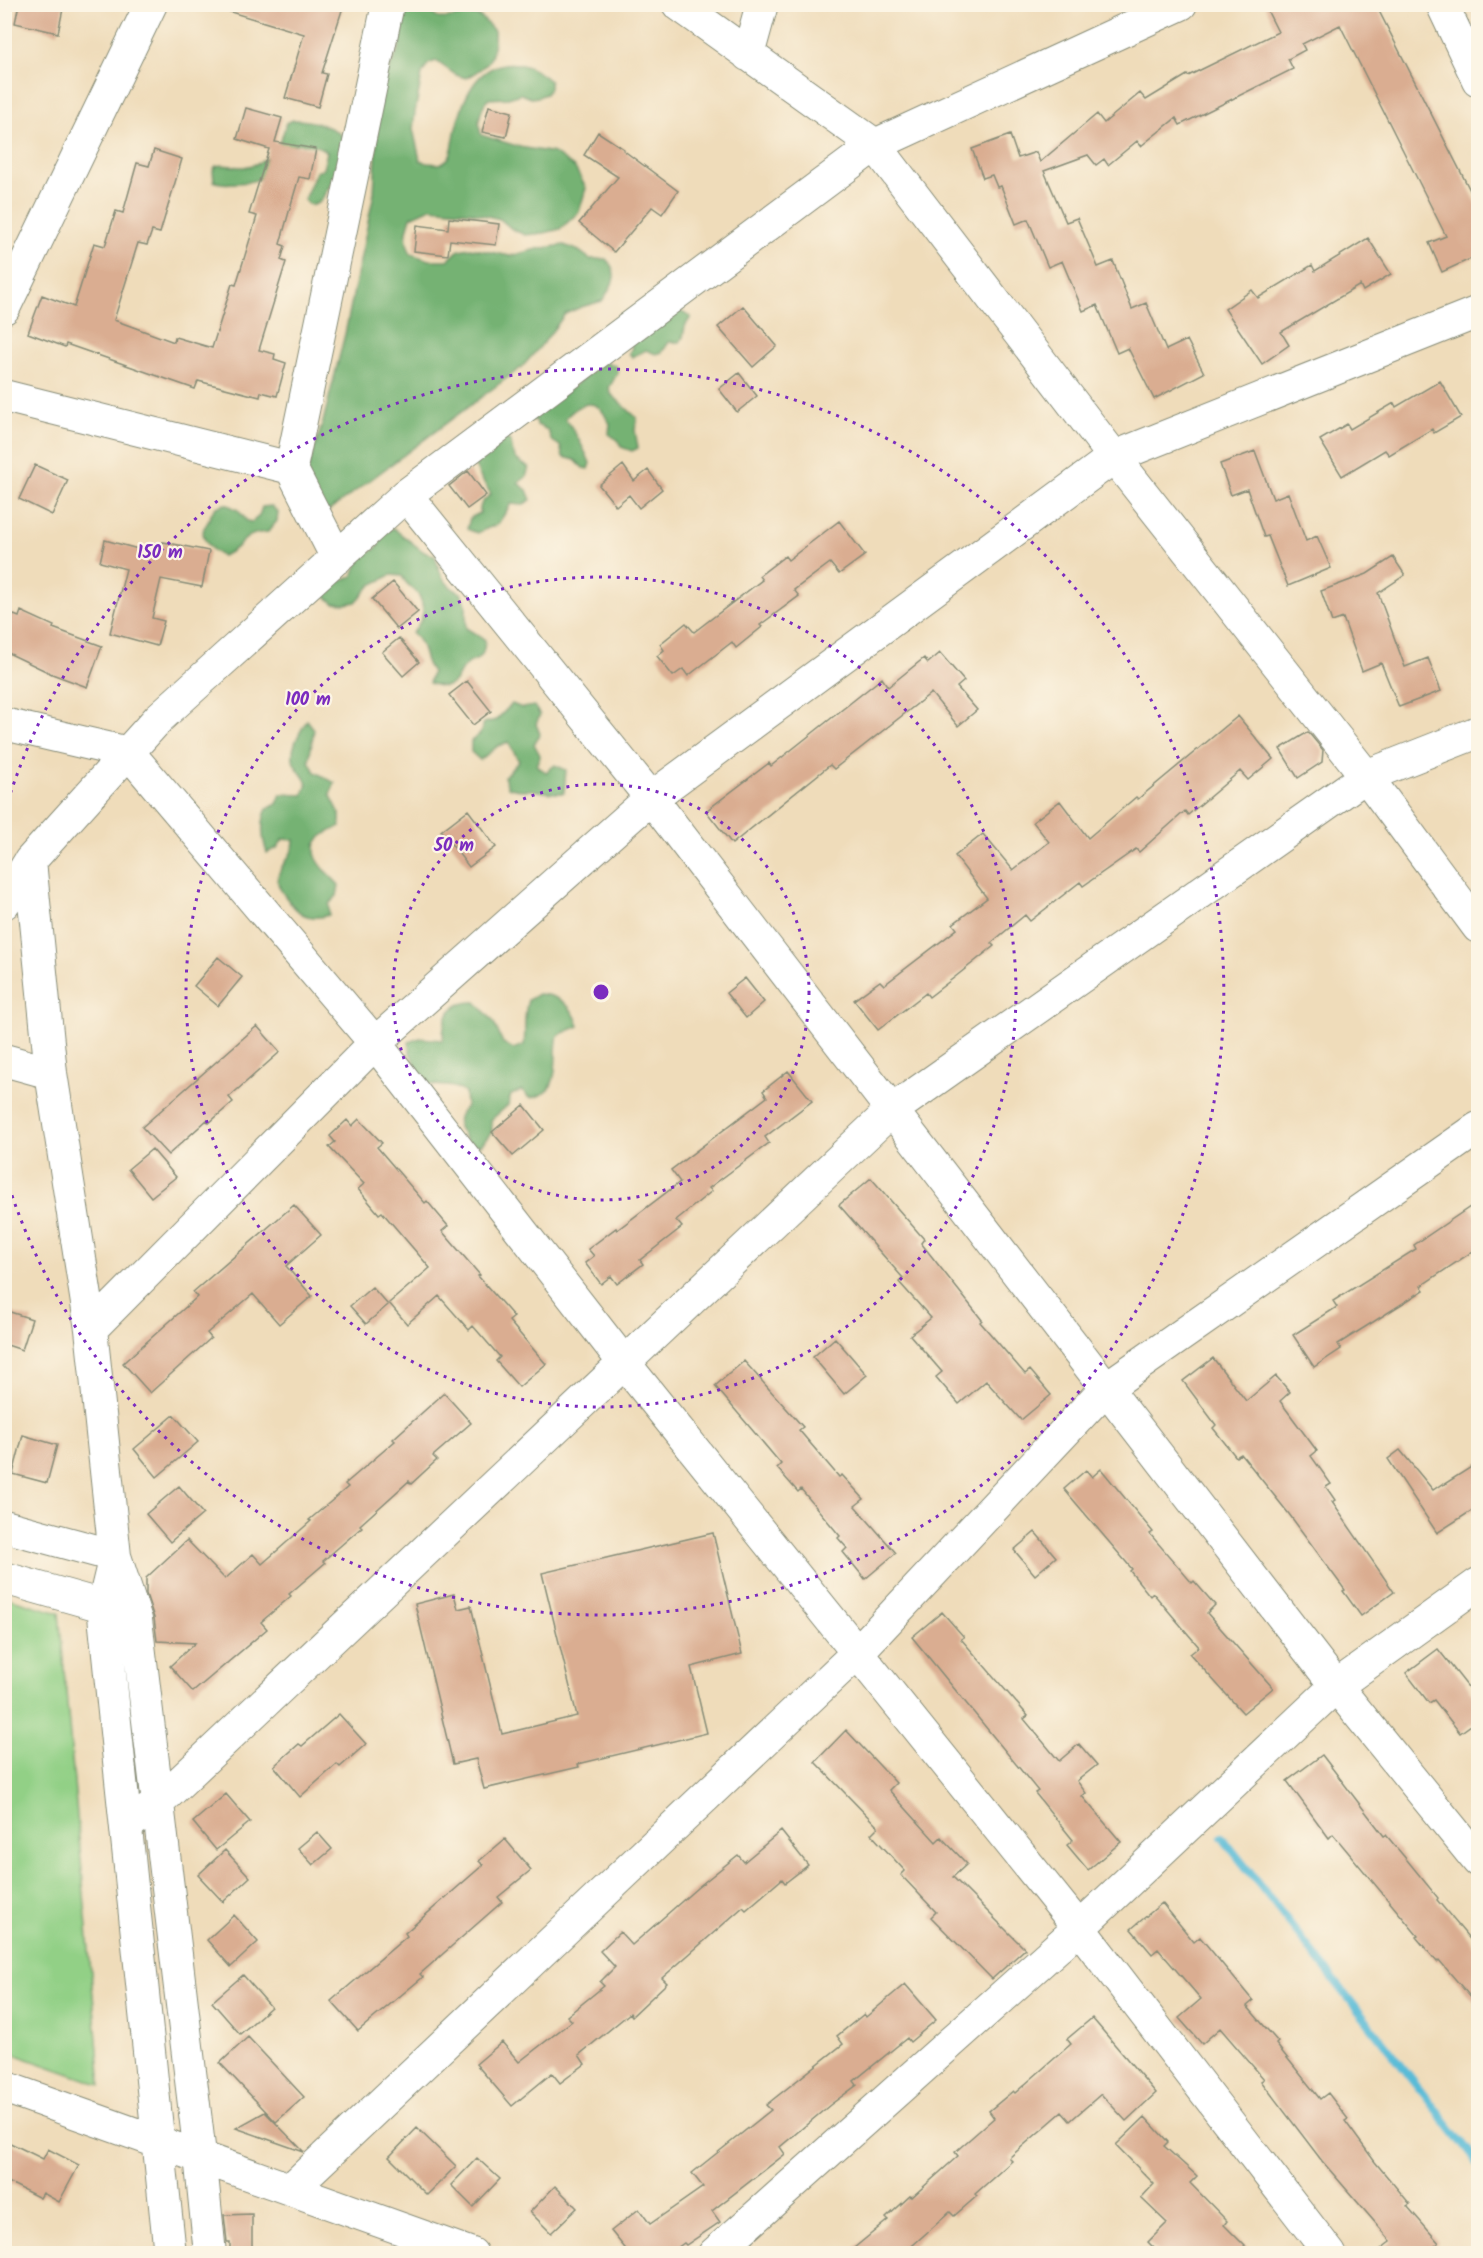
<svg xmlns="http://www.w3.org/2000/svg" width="1483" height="2258" viewBox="0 0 1483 2258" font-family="Kalam,sans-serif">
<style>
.green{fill:#92d086;stroke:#58865d;stroke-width:1.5}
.forest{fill:#75b273;stroke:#4a7854;stroke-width:1.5}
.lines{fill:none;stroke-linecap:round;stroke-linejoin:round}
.stream{stroke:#59bbd7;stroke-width:8}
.building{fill:#daad91}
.minor-casing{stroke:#878c77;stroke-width:34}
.minor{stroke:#fff;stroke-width:32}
.ring{fill:none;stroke:#7b2cbf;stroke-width:3;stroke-dasharray:3 6}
.centre{fill:#7b2cbf;stroke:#fcf5e5;stroke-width:3}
.ring-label{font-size:18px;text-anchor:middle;font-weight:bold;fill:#7b2cbf;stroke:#fcf5e5;stroke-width:4.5;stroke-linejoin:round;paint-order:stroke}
</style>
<rect width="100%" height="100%" fill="#fcf5e5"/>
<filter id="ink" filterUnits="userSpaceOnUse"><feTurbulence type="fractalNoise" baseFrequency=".0167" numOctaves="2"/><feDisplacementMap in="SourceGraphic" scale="12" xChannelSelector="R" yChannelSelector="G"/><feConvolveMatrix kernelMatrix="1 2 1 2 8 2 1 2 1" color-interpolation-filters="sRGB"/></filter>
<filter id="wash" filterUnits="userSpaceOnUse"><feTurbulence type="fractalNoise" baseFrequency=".008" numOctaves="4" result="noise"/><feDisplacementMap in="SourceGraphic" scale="24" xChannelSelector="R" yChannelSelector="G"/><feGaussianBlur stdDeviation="1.35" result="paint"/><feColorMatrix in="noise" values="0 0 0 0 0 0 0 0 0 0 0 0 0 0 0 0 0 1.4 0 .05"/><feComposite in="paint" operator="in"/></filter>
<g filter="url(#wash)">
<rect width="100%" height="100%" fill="#efdcba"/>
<path class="green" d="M5,1597L59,1613L101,2085L5,2051Z"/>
<path class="forest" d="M407,5H430C433,33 463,7 480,17C485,20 490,27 494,31C495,59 490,65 466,78L456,75L436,61L428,64L422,74L415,112L413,129L420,160L427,163L440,164C444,162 449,159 450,155C453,148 454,140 455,132C461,107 471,73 500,65C520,60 536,69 550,81V88L546,94L538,97L531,98L521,94L508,98L487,99C480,112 477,120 481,135L520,147L554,153L575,168L586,188L579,212L560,229L544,233L525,235L512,229L500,219L470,212L431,208L411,217C406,232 404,240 411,254L429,260H448L459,250L470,248L510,256L537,249L564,245L579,251L590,259H606C621,274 612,286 602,301L581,307L565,314L545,341L523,366L318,519L302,521L298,519L297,504L323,422L345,334L374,193L379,103L385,78L399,49Z
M293,120C314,120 334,126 349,142L346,164L332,182L320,202L314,205L308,204L304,200L316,172L323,169L327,152C319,146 314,145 305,144C281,140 283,164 269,174C260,180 247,183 237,183C228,183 222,185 214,181L213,170L216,166C225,163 234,168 244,167C269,164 281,146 286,123Z
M674,308L691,317L685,326L683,337L680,342H669L662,352L656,354L646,350L632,357L629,353L632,348L629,337Z
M604,362L616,366L618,372L609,388L611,394L637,418L635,430L638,448L632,451L621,447L619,441L609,434L610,423C605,419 607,416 602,411C591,396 574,408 565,419C572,425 586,453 590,463L588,469L583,468L575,460L563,457L560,446L551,440L548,430L537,425L536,420H530Z
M501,437L511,441C512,456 516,462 529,467L526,477L518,483L527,490L531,500L522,505L511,504L498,524L477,533L467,529L470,518L480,513C479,503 484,500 491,494L479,475L475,465L466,460Z
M226,504L238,510L247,521L252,522L259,516L262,507L271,506L278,512L277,521L268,532C240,533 244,548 222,556C213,552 200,539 204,528C206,525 208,523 209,519C213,509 215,506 226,504Z
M393,528L424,552L435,556C440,574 443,585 461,593L466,605V628L485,640C483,667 474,655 463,668C459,672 457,681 452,684C446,689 435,685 429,683L432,672C420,657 428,647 412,633C423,621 427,609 418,594C413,587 407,587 402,576L391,575L371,585L356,602L345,604L333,603L325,595L330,584L353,576L361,555C375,552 380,547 383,533Z
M512,704L522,708L534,706L540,715L536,724L540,734L534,744L540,755L537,766L546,772L555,765L566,770L564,793C553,794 545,792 533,790C523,789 519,792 508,787L504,777L519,761L508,742L498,746L480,760L471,752V741L480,734L484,723L496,720Z
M307,720L314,729L309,761L315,772L335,783L330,794L340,814V826C334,830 323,834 319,839C305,855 329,874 339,885L337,896L329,904V915C307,922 297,913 285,896C281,891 277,885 278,879C279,862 294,859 294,840L283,839L277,848L267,853C262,838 260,823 267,809L277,804L281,794L303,795L307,784C304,775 297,770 294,763C289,749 300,732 307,720Z
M538,994C559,995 573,1006 579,1026L558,1035C552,1058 565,1094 529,1098L522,1090L511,1095L508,1105L491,1120L492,1132L481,1145H469L458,1126L459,1116L466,1106L465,1093C451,1082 441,1088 424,1083L410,1053L409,1042L420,1038L443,1040C443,1017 450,1001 476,1002L493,1021L503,1043L513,1049L524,1045C526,1030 523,1015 528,1000Z"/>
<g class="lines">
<path class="stream" d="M1222,1837L1478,2163"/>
</g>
<g id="blocks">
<path class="building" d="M19,4H64L58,33L15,23Z
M225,4H344L322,73L327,74L318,107L285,98L304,34L224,10Z
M1264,4H1383L1377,7L1479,208V255L1442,272L1429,243L1446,236L1340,25L1302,44L1305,50L1288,59L1293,69L1180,125L1176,118L1141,146L1137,141L1108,165L1104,159L1096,165L1088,155L1044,171L1066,222L1077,218L1098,267L1113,261L1132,309L1146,303L1166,350L1187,340L1204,373L1154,399L1128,348L1117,353L1097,305L1083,311L1062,261L1048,267L1028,219L1016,224L1001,186L997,187L992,175L983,178L972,149L1010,135L1018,158L1036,152L1040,162L1097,114L1104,123L1140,93L1146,100L1187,75L1188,76L1278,32Z
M489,106L512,112L506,137L482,132Z
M246,108L282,118L275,142L316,149L310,179L299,177L290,208L280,244L285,246L281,260L286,262L259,350L275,354L274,359L286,363L277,396L261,392L260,397L198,381L195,389L66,344L65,347L28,333L42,295L74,307L94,243L105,246L116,211L123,213L137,163L149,166L154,150L182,159L160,233L152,231L147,245L138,243L114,320L174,342L175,337L212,348L232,284L236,285L257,216L249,214L269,149L237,139Z
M598,132L624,149L623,150L678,191L662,214L652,207L614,252L579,223L618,177L584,155Z
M449,218L499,224L496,245L450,240L448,255L414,251L417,225L448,229Z
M1368,238L1391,274L1363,291L1360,285L1281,332L1289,345L1262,364L1225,309L1252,290L1258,298L1312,265L1315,271Z
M743,306L777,346L753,367L718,327Z
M739,373L757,396L737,412L719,389Z
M1440,381L1461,417L1434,433L1432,429L1389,455L1385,450L1342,476L1320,440L1347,424L1350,429L1394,403L1396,407Z
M1255,451L1273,499L1288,493L1306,541L1317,536L1331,568L1288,586L1268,536L1264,537L1247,489L1231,495L1220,464Z
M35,465L68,480L52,515L19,499Z
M623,465L634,481L648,470L662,489L639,508L629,495L616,506L599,485Z
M468,471L486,495L467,509L449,486Z
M839,521L865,555L839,574L830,563L794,590L799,596L760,625L762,627L736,648L732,642L688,676L683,669L673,676L657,656L664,650L660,644L686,623L694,632L762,580L759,576L785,556L788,560Z
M105,540L160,555L163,542L209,551L202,587L161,579L152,618L164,621L157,646L110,633L126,569L100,562Z
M1393,557L1405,575L1378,593L1405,667L1428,658L1441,691L1399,707L1381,663L1362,671L1343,618L1332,622L1321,591L1367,574Z
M393,582L418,612L397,629L372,599Z
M4,611L19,617L21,611L54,626L53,628L102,646L87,687L52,674L4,651Z
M399,638L419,662L403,676L382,652Z
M940,653L964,681L957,687L977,710L958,726L931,693L834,769L830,765L732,844L706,811L769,763L771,766L882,678L888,687L924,658L928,663Z
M467,681L491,711L473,725L449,695Z
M1238,716L1273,759L1248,780L1240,771L1188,815L1185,811L1139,852L1136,849L1083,886L1080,882L1030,921L1025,915L991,943L994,946L955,977L929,997L926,993L878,1030L854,1000L880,981L884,985L957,929L953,924L987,898L955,856L983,834L1013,870L1049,842L1033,822L1060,801L1088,838L1136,797L1138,799Z
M1308,732L1323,750L1322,762L1298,778L1280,749Z
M468,810L496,847L469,867L441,831Z
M218,957L242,977L218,1006L194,986Z
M745,978L764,1002L746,1018L726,993Z
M257,1026L280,1052L229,1097L233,1102L209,1123L207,1120L168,1155L142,1127Z
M788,1071L812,1101L765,1137L769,1143L709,1188L712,1191L676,1220L682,1227L640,1260L643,1264L617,1284L611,1276L601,1284L585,1263L594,1256L588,1249L616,1228L617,1230L680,1182L671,1170L767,1097L763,1091Z
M524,1105L544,1130L513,1156L492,1132Z
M359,1119L382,1143L377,1147L425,1203L427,1201L448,1226L442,1231L480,1275L478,1276L514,1317L509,1321L546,1364L519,1387L496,1361L500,1357L473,1326L469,1330L439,1296L407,1324L389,1303L430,1268L382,1212L379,1214L358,1189L364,1184L329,1147L335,1142L330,1136L347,1120L352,1126Z
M152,1149L176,1177L151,1197L128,1169Z
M871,1178L924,1239L921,1243L982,1320L980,1322L1025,1374L1030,1370L1051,1395L1021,1420L986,1381L959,1404L936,1377L942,1372L910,1335L931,1318L899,1282L903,1278L839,1205Z
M294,1205L321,1235L286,1266L312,1296L279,1324L253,1294L207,1333L211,1338L150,1393L123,1363L197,1297L193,1292Z
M1470,1207L1479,1219V1247L1421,1286L1424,1290L1338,1344L1341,1349L1314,1367L1293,1335L1337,1307L1333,1301L1416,1249L1414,1245Z
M372,1287L388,1305L366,1324L350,1306Z
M4,1310L32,1319L22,1350L4,1344Z
M835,1338L867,1375L844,1394L813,1357Z
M1213,1358L1246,1401L1276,1376L1290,1392L1280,1401L1317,1451L1311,1456L1331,1484L1326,1487L1335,1500L1332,1502L1394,1592L1361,1616L1343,1591L1345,1590L1289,1514L1241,1454L1236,1457L1213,1428L1216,1425L1183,1381Z
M744,1361L803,1427L799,1430L839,1477L842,1475L864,1499L855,1506L896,1553L865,1579L843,1552L847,1548L838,1538L840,1536L801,1489L798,1492L777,1468L781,1464L715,1386Z
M444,1393L471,1423L433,1456L437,1460L411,1484L409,1481L360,1525L362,1527L323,1561L325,1563L289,1594L291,1596L261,1622L267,1629L193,1692L170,1666L195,1643L157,1641L154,1618L146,1594V1578L187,1540L225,1579L253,1554L262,1564L311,1521L309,1520L348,1487L345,1484L395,1441L393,1439Z
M174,1415L198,1442L157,1477L134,1449Z
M23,1435L57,1445L47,1483L13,1474Z
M1400,1450L1433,1490L1442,1484L1443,1485L1479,1462V1506L1437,1533L1388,1459Z
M1101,1469L1153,1532L1150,1534L1192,1583L1194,1581L1215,1605L1207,1613L1273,1688L1243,1713L1190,1654L1199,1647L1153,1593L1150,1596L1130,1571L1132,1569L1064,1489L1086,1470L1092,1477Z
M179,1486L203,1514L170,1542L146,1514Z
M1035,1532L1056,1557L1035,1575L1014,1550Z
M713,1533L742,1654L691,1667L707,1733L578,1764L579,1767L484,1789L476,1759L453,1764L415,1604L454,1594L458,1609L471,1606L502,1734L577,1716L542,1573Z
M942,1612L964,1637L961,1639L1028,1716L1024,1719L1059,1761L1079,1744L1097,1765L1077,1781L1086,1793L1082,1796L1121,1842L1088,1870L1067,1845L1073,1840L1035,1793L1038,1791L912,1637Z
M1438,1649L1479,1701V1719L1460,1733L1434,1700L1429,1703L1406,1673Z
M339,1714L366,1744L340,1767L337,1764L300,1797L274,1766L299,1744L302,1746Z
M846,1730L896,1783L889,1790L936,1842L941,1837L967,1864L953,1877L1025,1949L992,1979L931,1917L936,1912L901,1875L905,1871L871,1834L878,1827L815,1762Z
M1322,1755L1384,1836L1386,1835L1407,1860L1438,1898L1437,1900L1479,1950V2007L1439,1960L1437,1962L1416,1937L1418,1936L1333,1834L1329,1838L1287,1781Z
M226,1794L250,1822L216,1850L193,1822Z
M781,1831L808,1865L785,1883L782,1879L746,1910L743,1907L662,1978L667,1983L632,2016L630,2013L579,2055L585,2064L560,2083L552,2073L512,2106L476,2064L502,2042L519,2062L572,2021L567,2016L604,1986L600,1982L615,1967L600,1951L620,1932L632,1945L697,1888L738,1855L744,1862Z
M317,1832L332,1849L313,1865L298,1848Z
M505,1839L531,1870L498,1897L502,1902L420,1974L423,1977L358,2031L331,2001L407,1936L405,1933L483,1865L479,1861Z
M225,1850L250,1877L223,1902L198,1875Z
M1162,1903L1194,1942L1200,1937L1253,2001L1247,2006L1278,2042L1276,2044L1320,2099L1328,2093L1348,2119L1345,2121L1375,2162L1410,2204L1407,2206L1439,2243L1426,2253H1376L1391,2241L1322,2161L1261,2081L1264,2079L1220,2028L1202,2044L1179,2018L1201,1999L1158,1949L1152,1954L1131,1929Z
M234,1915L258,1942L231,1967L207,1940Z
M243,1975L271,2007L240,2034L212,2002Z
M905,1984L936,2020L910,2042L907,2038L854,2081L857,2085L830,2105L780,2147L785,2154L712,2211L720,2222L686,2245L684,2243L670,2253H629L611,2231L639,2209L650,2224L703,2187L692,2173L771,2110L766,2105L843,2044L837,2036L864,2014L866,2017Z
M1092,2018L1156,2093L1126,2121L1101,2094L1070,2121L1062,2112L1009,2158L1012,2161L975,2194L977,2196L954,2216L950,2212L904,2253H848L888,2220L886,2218L910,2196L912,2197L958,2156L955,2152L994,2118L989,2111L1013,2091L1015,2093L1071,2044L1067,2039Z
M248,2037L304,2097L276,2122L220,2063Z
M265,2112L304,2152L236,2128Z
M1145,2117L1168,2142L1164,2146L1197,2176L1190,2183L1227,2221L1224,2225L1252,2253H1159L1148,2242L1167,2223L1141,2198L1154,2184L1116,2145Z
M417,2128L456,2166L427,2195L389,2157Z
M4,2140L43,2159L48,2149L79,2165L59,2202L43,2193L40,2198L4,2180Z
M477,2158L500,2179L473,2207L451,2185Z
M555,2186L577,2208L551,2233L530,2212Z
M252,2214V2253H230V2242H227L224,2215Z"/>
</g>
</g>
<g filter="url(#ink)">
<use href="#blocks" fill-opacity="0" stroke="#878c77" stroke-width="1.5"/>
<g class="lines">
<defs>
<path id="minor" d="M678,4L875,145L1114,457L1366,776L1478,927
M1442,4L1478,80
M748,55L762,4
M4,308L151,4
M4,396L291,468
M406,495L651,798L1336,1686L1478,1861
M337,558L291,468L388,4
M4,724L129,753L375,1043L625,1364L1079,1928L1330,2254
M30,861L51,1073L91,1329L115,1556L136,1620L200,2155L210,2254
M4,903L30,861L159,718L406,495L875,145L1181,4
M4,1060L51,1073
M91,1329L375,1043L651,798L1114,457L1478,312
M4,1526L115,1556
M115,1556L103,1606L170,2254
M4,1578L103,1606L121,1614
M126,1826L158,1803L891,1111L1366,776L1478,732
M4,2087L472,2254
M292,2188L856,1654L1106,1388L1478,1128
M714,2254L1079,1928L1336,1686L1478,1584"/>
</defs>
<use href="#minor" class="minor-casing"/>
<use href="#minor" class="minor"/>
</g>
</g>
<g class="ring">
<circle cx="601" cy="992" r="208"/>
<circle cx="601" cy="992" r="415"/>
<path d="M5 810A623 623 0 1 1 5 1174"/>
</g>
<circle cx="601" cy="992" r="9" class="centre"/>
<g class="ring-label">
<text x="160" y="558">150 m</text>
<text x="308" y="705">100 m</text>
<text x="454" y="851">50 m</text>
</g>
<rect width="1483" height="2258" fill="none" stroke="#fcf5e5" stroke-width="24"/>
</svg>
